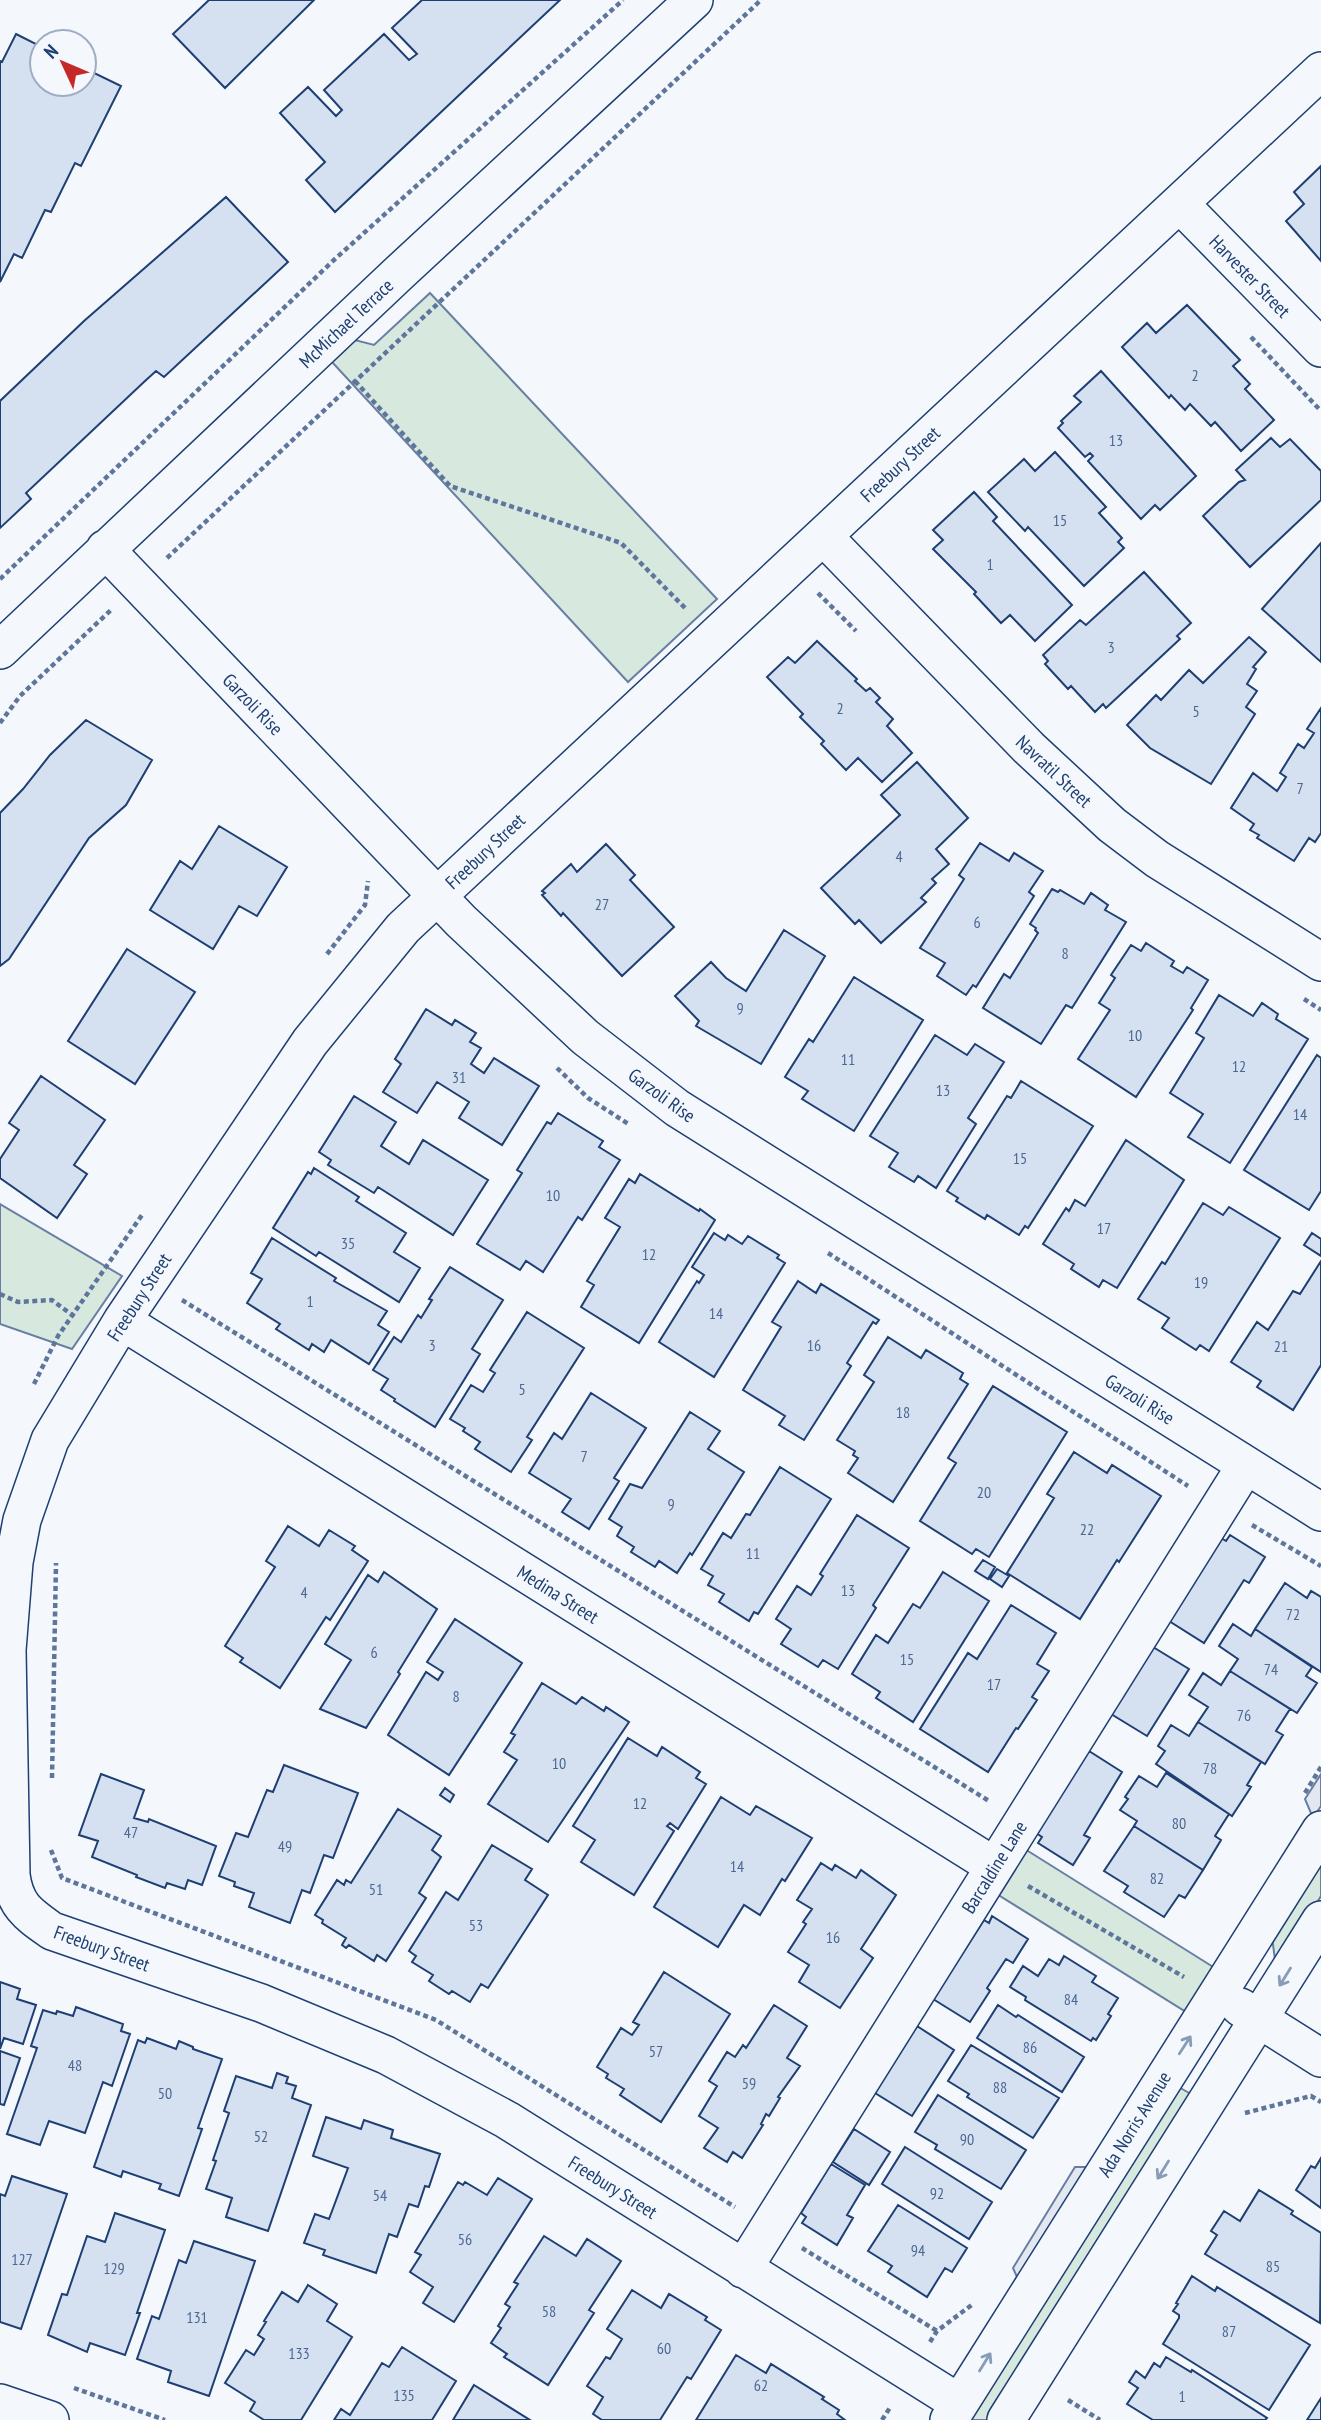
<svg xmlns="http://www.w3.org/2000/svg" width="1321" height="2420" viewBox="0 0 1321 2420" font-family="'PT Sans Narrow',sans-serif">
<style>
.green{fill:#d7e8df;stroke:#687fa3;stroke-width:2}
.parking{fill:#e3e8f0;stroke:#687fa3;stroke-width:2}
.building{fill:#d5e0f0;stroke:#1d3f73;stroke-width:2}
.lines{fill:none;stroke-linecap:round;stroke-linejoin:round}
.minor-casing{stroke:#1d3f73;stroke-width:40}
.path{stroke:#5e769c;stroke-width:4.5;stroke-dasharray:5 3.5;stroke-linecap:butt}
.minor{stroke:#f4f7fb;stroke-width:37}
.oneway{stroke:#889bb7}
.labels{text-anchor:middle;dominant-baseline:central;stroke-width:5;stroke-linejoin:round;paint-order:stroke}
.number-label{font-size:16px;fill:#4b6792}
.street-label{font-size:19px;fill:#1d3f73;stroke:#f4f7fb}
</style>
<rect width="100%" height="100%" fill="#f4f7fb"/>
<path class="green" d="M430,293L717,599L628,682L332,362L355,340L374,345Z
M0,1204L122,1276L72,1349L0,1324Z
M1020,1846L1218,1970L1191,2015L992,1891Z
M1321,1854V1896L1281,1961L1275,1960L1272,1937Z
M1177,2086L1196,2097L994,2420H968Z"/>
<path class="parking" d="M1321,1774V1806L1313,1818L1305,1799Z
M1075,2167H1095L1021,2286L1013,2268Z"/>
<path class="building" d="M209,0H314L225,88L173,34Z
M422,0H560L335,212L306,180L325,162L280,113L308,87L336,116L342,110L324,90L384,34L409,60L417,54L392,28Z
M16,34L42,47V84H84V68L121,86L81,166L75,163L51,212L45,210L22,258L14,254L0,282V61L2,62Z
M1321,166V261L1286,221L1304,204L1294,192Z
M226,197L288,262L164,377L156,371L145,381L26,493L31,499L0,528V401L84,321Z
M1187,305L1240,360L1233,366L1250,384L1245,389L1274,420L1241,451L1215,422L1211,426L1190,404L1185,410L1171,395L1169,398L1122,347L1147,323L1156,333Z
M1101,371L1196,476L1160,510L1155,505L1141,519L1088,461L1093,456L1090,453L1085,457L1058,428L1063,423L1061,421L1081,402L1074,396Z
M1271,438L1280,447L1290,439L1321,471V500L1250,567L1203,516L1239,482L1245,480L1236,470Z
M1055,452L1106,507L1099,513L1122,538L1118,542L1124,548L1084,586L1028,527L1025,531L988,492L1024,459L1035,471Z
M974,492L997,517L993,521L1072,605L1035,641L1010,615L1001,623L974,594L976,592L933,549L943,540L933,530Z
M1321,543V662L1262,609Z
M1144,572L1191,623L1177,636L1180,639L1106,708L1103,704L1095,712L1071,686L1068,689L1045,664L1048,661L1043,655L1080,620L1086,625Z
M1249,637L1266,652L1253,667L1256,669L1247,684L1257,691L1246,707L1255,714L1211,784L1150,748L1127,725L1156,695L1161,700L1189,670L1203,683Z
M817,641L857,679L855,681L866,691L870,688L880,698L876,702L893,719L887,726L912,753L882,782L858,758L846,770L821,744L824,741L800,717L803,714L767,677L788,657L795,663Z
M1321,708V833L1315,842L1309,838L1294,861L1257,838L1259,835L1250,830L1254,824L1231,808L1253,773L1277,791L1286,777L1280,773L1298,744L1304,748L1314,733L1307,729Z
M86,720L152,760L126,805L89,838L9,959L0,966V813L23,789L50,755Z
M917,762L968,818L936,849L949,864L932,879L936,883L921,898L926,902L881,943L859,920L855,924L821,888L900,815L881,795Z
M219,826L287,867L257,916L239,906L213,949L150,910L180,861L192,869Z
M980,843L1009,861L1014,853L1043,871L1029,892L1034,896L976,987L973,985L966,995L937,976L945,963L920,948L964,879L959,875Z
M606,844L635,875L630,880L674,927L622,976L563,913L561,916L542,895L545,893L542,891L571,864L577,872Z
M1052,889L1058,892L1060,890L1084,904L1091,893L1108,905L1105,910L1126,922L1072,1008L1066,1005L1041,1044L983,1008L1004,974L1010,978L1038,933L1035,930L1036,928L1030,924Z
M784,930L825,956L761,1064L696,1026L699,1021L675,996L711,962L726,978L746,991Z
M1146,943L1174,961L1171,966L1183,973L1187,967L1208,980L1191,1008L1193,1010L1136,1097L1078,1059L1110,1010L1099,1003L1115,978L1111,975L1131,945L1141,951Z
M127,949L195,992L135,1084L68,1041Z
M854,977L923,1020L854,1131L802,1099L808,1091L785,1077L809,1039L813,1042Z
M1219,995L1253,1016L1262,1003L1278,1014L1276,1019L1308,1039L1230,1163L1188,1137L1203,1114L1170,1093L1204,1038L1196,1033Z
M426,1009L452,1025L455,1020L476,1033L470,1042L481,1048L471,1064L484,1073L494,1058L539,1086L502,1145L459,1118L469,1102L437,1082L417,1113L383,1092L401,1064L395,1059Z
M935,1035L967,1055L975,1044L1004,1062L968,1118L976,1124L936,1188L918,1176L914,1182L889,1167L898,1153L870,1136Z
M1317,1055L1321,1058V1191L1309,1210L1244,1170Z
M41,1076L105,1120L74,1165L87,1174L57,1218L0,1178V1159L19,1130L9,1123Z
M1021,1081L1093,1126L1028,1228L1025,1226L1019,1235L987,1215L985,1219L956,1201L958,1198L947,1191L1007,1096L1011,1098Z
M354,1096L396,1122L381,1146L409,1164L423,1140L488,1180L453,1235L378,1187L374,1193L328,1165L331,1160L319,1152Z
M558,1113L603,1141L599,1147L620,1160L582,1220L578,1217L543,1272L526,1261L520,1270L477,1244L522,1173L517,1170L547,1122L551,1124Z
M1126,1140L1184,1180L1117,1288L1103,1280L1099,1287L1071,1269L1074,1264L1043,1244L1066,1208L1069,1211L1075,1200L1085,1206Z
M314,1168L359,1197L356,1201L406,1233L394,1252L420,1268L399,1302L319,1252L316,1256L273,1228L308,1172L311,1174Z
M640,1174L699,1211L700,1209L715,1220L639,1343L581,1307L594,1285L587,1281L620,1227L605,1218L629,1179L635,1183Z
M1203,1203L1223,1215L1229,1207L1280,1238L1209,1351L1200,1345L1196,1350L1162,1328L1169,1318L1138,1299L1162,1262L1165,1264Z
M714,1233L725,1240L728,1235L742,1244L748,1236L779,1255L777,1258L785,1263L714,1377L659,1342L697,1281L699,1283L704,1275L692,1267Z
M1312,1233L1321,1239V1256L1304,1245Z
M272,1238L336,1278L334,1281L387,1311L378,1325L389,1332L369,1364L331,1340L324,1352L312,1344L309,1350L276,1329L280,1324L247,1303L262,1279L251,1273Z
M1321,1261V1365L1293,1410L1257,1387L1261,1381L1231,1362L1257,1322L1268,1330L1293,1291L1300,1294Z
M450,1267L503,1300L472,1349L480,1354L435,1427L394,1401L395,1399L381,1390L388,1379L373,1370L394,1337L401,1342L418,1315L421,1318L432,1300L429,1299Z
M798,1281L816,1293L821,1284L879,1320L876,1324L873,1322L847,1363L851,1366L804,1440L779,1425L785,1416L743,1390L781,1327L772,1322Z
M527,1312L584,1348L527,1437L532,1440L511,1472L475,1449L480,1442L463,1431L465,1428L450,1419L471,1385L483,1392L495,1373L490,1370Z
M888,1337L921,1358L926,1350L963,1373L960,1379L968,1384L893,1502L848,1473L858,1458L853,1455L855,1451L837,1440L874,1382L864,1375Z
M993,1386L1067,1432L989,1557L976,1549L972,1554L920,1521L956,1463L948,1458Z
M591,1393L646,1428L614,1478L619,1481L589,1529L562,1512L571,1499L529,1473L554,1433L562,1439Z
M690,1412L720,1431L708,1449L744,1472L692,1555L690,1553L677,1573L659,1561L655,1567L631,1552L634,1547L617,1536L622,1527L609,1519L630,1484L642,1488Z
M1074,1452L1107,1473L1112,1465L1161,1496L1119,1562L1117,1560L1080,1619L1007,1573L1054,1498L1047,1494Z
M780,1467L831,1499L758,1614L754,1612L749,1621L719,1602L724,1594L708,1585L713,1576L701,1569L723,1533L731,1538L746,1514L750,1515Z
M857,1515L909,1548L873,1605L876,1608L838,1669L823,1660L818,1667L781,1644L791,1629L776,1619L797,1586L811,1595L823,1576L820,1574Z
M288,1526L319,1546L329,1530L355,1546L352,1550L368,1561L330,1620L326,1617L280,1688L240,1662L243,1658L225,1646L275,1567L266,1561Z
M1230,1535L1265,1557L1249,1583L1244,1580L1204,1643L1169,1621L1221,1538L1226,1541Z
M983,1560L995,1567L988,1579L975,1571Z
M997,1569L1009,1576L1002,1587L990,1579Z
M384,1572L437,1609L398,1672L400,1674L366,1728L320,1709L351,1660L325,1644L368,1575L378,1582Z
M943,1572L989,1601L913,1722L876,1698L880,1692L852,1674L876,1635L888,1643L913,1604L920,1608Z
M1285,1583L1307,1598L1311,1591L1321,1597V1672L1255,1629Z
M1011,1605L1056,1633L1037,1664L1049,1671L1032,1697L1037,1700L1018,1729L1016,1728L988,1772L920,1729L968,1653L977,1659Z
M455,1619L522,1663L449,1775L388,1735L426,1672L438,1680L443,1672L427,1662Z
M1233,1624L1251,1636L1255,1629L1312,1667L1306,1676L1317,1683L1297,1713L1230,1671L1238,1659L1219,1646Z
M1153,1647L1189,1669L1147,1736L1111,1714Z
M1230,1671L1290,1709L1276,1731L1283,1735L1265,1764L1198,1722L1208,1707L1189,1695L1203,1673L1221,1685Z
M542,1683L576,1704L582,1697L604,1711L606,1707L629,1722L548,1842L488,1804L517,1760L504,1752L515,1735L511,1733Z
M1198,1722L1261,1762L1247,1785L1251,1787L1232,1816L1156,1764L1165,1751L1158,1746L1171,1725L1189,1736Z
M628,1738L657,1756L662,1747L700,1772L696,1778L706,1784L678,1829L670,1823L667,1826L674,1831L634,1895L581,1862L595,1840L573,1826Z
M1089,1751L1122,1772L1084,1835L1090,1838L1073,1865L1038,1843L1042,1837L1036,1833Z
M284,1765L358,1793L333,1858L324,1855L310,1893L302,1890L290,1923L249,1907L254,1893L234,1886L235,1882L219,1876L236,1833L248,1837L267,1790L273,1792Z
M1166,1773L1229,1814L1215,1836L1221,1840L1203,1870L1134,1826L1137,1821L1120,1810L1128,1799L1125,1797L1139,1776L1157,1787Z
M101,1774L144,1790L134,1818L148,1822L149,1819L216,1846L202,1885L188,1880L185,1889L167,1883L165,1888L136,1877L137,1875L92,1857L98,1841L79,1835Z
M445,1788L454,1795L450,1802L440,1795Z
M721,1797L750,1815L756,1806L812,1838L785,1881L782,1879L760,1915L744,1905L718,1947L654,1907Z
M398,1809L441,1836L432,1850L441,1857L419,1893L426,1898L386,1961L377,1955L374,1961L349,1945L346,1948L342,1945L346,1938L322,1923L323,1920L315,1915L337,1880L344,1885L346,1880L351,1883Z
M1134,1826L1203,1870L1185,1898L1179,1895L1164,1917L1124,1892L1128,1886L1104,1871Z
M492,1845L532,1869L525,1880L548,1895L488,1988L481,1984L470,2002L452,1991L449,1994L429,1981L433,1975L412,1962L416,1956L409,1951L446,1892L458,1900Z
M821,1863L832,1870L835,1865L856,1878L861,1870L896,1895L861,1949L873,1958L840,2008L799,1982L809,1965L788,1952L806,1924L803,1922L812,1909L797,1900Z
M992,1916L1028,1939L1013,1963L1006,1959L987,1988L990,1991L970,2022L933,1999L984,1920L989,1923Z
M1064,1956L1096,1976L1092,1982L1118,1998L1108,2014L1111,2016L1096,2040L1093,2038L1091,2041L1025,2000L1026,1997L1010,1987L1023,1966L1038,1976L1049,1959L1059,1965Z
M664,1972L730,2014L661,2122L620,2095L624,2089L606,2078L608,2074L597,2067L621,2028L632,2035L639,2025L633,2022Z
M0,1982L20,1989L17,1999L36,2005L23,2044L4,2038L0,2049Z
M774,2005L807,2026L787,2058L800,2066L778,2097L780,2098L769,2116L766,2114L761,2124L763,2125L742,2158L733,2152L727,2162L704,2148L718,2128L699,2116L717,2086L709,2081L727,2052L735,2057L743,2045L746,2048Z
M998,2005L1016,2017L1018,2015L1084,2057L1062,2092L977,2038Z
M76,2007L123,2024L121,2031L130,2034L112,2086L103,2082L85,2133L49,2121L40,2145L7,2134L37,2048L31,2046L43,2010L56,2014L57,2011L73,2016Z
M917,2026L954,2050L912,2116L875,2093Z
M147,2038L176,2049L179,2041L193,2047V2049L222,2059L198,2128L202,2129L179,2196L159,2189L161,2184L123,2171L121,2177L94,2167L138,2040L145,2043Z
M971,2045L1059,2098L1033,2138L967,2097L969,2094L948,2081Z
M0,2051L20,2058L4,2105L0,2104Z
M277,2073L288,2077L286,2083L296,2086L292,2098L311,2105L268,2231L226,2217L232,2198L206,2189L216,2161L213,2160L229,2113L224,2111L236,2076L272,2088Z
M938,2095L1026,2150L1001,2189L935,2149L937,2145L915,2132Z
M326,2117L361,2129L364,2120L393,2130L391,2138L440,2154L429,2187L425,2186L418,2207L409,2204L397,2237L389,2234L376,2273L323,2255L325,2250L304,2243L315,2214L329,2219L348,2168L313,2156Z
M854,2129L890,2152L869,2185L833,2162Z
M905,2147L992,2202L969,2239L882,2184Z
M1321,2158V2208L1296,2190L1311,2166L1315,2168Z
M831,2164L865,2185L847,2215L853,2218L837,2245L802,2223L806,2217L801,2213Z
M12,2176L67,2194L21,2329L0,2322V2194L5,2196Z
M498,2178L532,2199L454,2322L423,2303L433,2287L410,2272L421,2255L415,2252L458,2182L463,2185L465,2182L487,2195Z
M1259,2190L1293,2211L1291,2214L1321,2233L1320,2323L1205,2254L1217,2235L1211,2231L1224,2211L1240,2221Z
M898,2205L967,2248L952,2272L945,2268L927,2297L888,2272L892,2266L868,2251Z
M115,2213L165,2230L137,2313H140L125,2355L90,2343L87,2352L48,2335L62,2294L67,2295L87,2236L105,2242Z
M544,2236L576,2256L587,2239L621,2261L589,2310L594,2313L548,2385L504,2357L507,2354L491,2343L501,2328L498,2326L510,2307L505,2304L518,2284L514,2282Z
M194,2241L255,2261L209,2396L168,2382L171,2371L137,2359L152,2316L159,2319L179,2260L186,2263Z
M1192,2276L1215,2291L1217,2287L1310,2345L1269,2410L1163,2344L1179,2318V2315L1173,2311L1178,2304L1176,2303Z
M308,2285L337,2304L327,2321L352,2337L301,2420H264L250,2411L255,2402L225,2383L246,2350L254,2355L264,2339L258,2335L266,2322L264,2321L282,2292L298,2302Z
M632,2290L661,2308L669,2294L707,2317L705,2320L721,2330L691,2379L687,2377L660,2420H602L593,2414L603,2397L587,2386L606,2357L610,2359L622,2339L607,2329Z
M402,2347L456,2381L432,2420H334L341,2409L350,2415L382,2363L389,2367Z
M736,2355L766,2373L771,2364L824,2397L822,2399L839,2410L837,2414L845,2420H696Z
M1166,2357L1191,2372L1192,2370L1267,2418L1265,2420H1153L1127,2404L1138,2388L1129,2382L1136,2371L1145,2378L1154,2363L1160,2367Z
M474,2385L530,2420H453Z
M1321,2398V2420H1307Z"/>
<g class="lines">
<defs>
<path id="minor" d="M1180,204L1321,348
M823,536L1029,748L1112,825L1157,859L1321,962
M105,549L461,921L585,1037L677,1108L1321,1512
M0,650L399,273L694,0
M122,1321L994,1866
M1240,2007L1321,2058
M743,2269L1246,1465
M0,2403L50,2420
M959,2403L507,2120L386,2055L261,2003L52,1931C28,1914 15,1906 11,1875L7,1650L14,1562L22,1520L50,1440L122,1321L310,1042L403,928L1321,71
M949,2420L1321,1830
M1006,2420L1321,1920"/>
</defs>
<use href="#minor" class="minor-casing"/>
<path class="path" d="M1251,337L1321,411
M355,381L450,486L621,543L687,610
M167,558L761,0
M0,579L335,259L623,0
M818,593L856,631
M0,723L20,696L112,609
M327,954L365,905L368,881
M1304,999L1321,1010
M557,1068L588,1098L630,1125
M828,1253L1188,1486
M0,1294L18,1302L52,1300L72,1315
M182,1300L989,1801
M34,1384L58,1336L142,1215
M1252,1525L1321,1566
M52,1778L56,1563
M1305,1793L1321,1767
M51,1850L62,1878L436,2020L735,2207
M1028,1886L1184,1977
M1245,2113L1311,2096L1321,2102
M802,2248L937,2331
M930,2342L937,2331L973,2304
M74,2388L165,2420
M1068,2400L1100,2420
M882,2420L891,2406"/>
<use href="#minor" class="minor"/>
</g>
<defs><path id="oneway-shaft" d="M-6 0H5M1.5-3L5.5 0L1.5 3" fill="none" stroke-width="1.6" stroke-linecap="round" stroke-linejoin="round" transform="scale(1.75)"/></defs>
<g class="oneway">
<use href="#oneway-shaft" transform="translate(1285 1977) rotate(122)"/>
<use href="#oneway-shaft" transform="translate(1185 2045) rotate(-57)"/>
<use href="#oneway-shaft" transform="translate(1163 2170) rotate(122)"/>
<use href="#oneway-shaft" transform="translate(985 2362) rotate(-58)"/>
</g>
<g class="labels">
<g class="number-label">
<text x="1195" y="375">2</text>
<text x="1116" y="440">13</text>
<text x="1060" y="520">15</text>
<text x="990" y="564">1</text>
<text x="1111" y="647">3</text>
<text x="840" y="708">2</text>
<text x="1196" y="711">5</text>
<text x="1300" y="788">7</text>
<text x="899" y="856">4</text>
<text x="602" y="904">27</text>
<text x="977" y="922">6</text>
<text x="1065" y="953">8</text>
<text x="740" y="1008">9</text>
<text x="1135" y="1035">10</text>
<text x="848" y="1059">11</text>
<text x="1239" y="1066">12</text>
<text x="459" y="1077">31</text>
<text x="943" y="1090">13</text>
<text x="1300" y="1114">14</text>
<text x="1020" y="1158">15</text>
<text x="553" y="1195">10</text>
<text x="1104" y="1228">17</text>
<text x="348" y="1243">35</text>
<text x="649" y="1254">12</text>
<text x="1201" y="1282">19</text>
<text x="310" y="1301">1</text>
<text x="716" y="1313">14</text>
<text x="432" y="1345">3</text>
<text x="814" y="1345">16</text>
<text x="1281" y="1346">21</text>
<text x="522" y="1389">5</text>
<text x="903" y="1412">18</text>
<text x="584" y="1456">7</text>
<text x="984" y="1492">20</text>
<text x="671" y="1504">9</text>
<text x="1087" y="1529">22</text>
<text x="753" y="1553">11</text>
<text x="848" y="1590">13</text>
<text x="304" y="1592">4</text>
<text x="1293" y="1614">72</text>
<text x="374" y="1652">6</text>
<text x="907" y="1659">15</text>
<text x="1271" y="1669">74</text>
<text x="994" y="1684">17</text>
<text x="456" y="1696">8</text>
<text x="1244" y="1715">76</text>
<text x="559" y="1763">10</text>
<text x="1210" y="1768">78</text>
<text x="640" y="1803">12</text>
<text x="1179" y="1823">80</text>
<text x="131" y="1832">47</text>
<text x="285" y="1846">49</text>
<text x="737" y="1866">14</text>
<text x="1157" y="1878">82</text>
<text x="376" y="1889">51</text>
<text x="476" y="1925">53</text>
<text x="833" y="1937">16</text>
<text x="1071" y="1999">84</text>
<text x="1030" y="2047">86</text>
<text x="656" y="2051">57</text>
<text x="75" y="2065">48</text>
<text x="749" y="2083">59</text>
<text x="1000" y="2087">88</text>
<text x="165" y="2093">50</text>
<text x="261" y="2136">52</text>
<text x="967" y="2139">90</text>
<text x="937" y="2193">92</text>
<text x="380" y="2195">54</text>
<text x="465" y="2239">56</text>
<text x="918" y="2250">94</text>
<text x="22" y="2259">127</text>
<text x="1273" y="2266">85</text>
<text x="114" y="2268">129</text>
<text x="549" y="2311">58</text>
<text x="197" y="2317">131</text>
<text x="1229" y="2331">87</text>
<text x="664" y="2348">60</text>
<text x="299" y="2353">133</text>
<text x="761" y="2385">62</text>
<text x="404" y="2395">135</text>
<text x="1182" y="2396">1</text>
</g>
<g class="street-label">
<text transform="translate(1250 276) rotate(46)">Harvester Street</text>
<text transform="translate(346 323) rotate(-43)">McMichael Terrace</text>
<text transform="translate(900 464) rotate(-43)">Freebury Street</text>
<text transform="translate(253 704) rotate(46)">Garzoli Rise</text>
<text transform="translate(1054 771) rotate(43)">Navratil Street</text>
<text transform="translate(485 851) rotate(-43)">Freebury Street</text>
<text transform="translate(662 1095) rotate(36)">Garzoli Rise</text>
<text transform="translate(139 1297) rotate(-57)">Freebury Street</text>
<text transform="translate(1140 1399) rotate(32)">Garzoli Rise</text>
<text transform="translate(558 1594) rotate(32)">Medina Street</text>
<text transform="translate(994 1867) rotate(-58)">Barcaldine Lane</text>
<text transform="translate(102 1948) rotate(20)">Freebury Street</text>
<text transform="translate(1134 2124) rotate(-58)">Ada Norris Avenue</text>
<text transform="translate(613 2187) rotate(32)">Freebury Street</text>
</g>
</g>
<g transform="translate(63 63) rotate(314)"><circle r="33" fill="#f4f7fb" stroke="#9eadc5" stroke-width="2"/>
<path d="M0-5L12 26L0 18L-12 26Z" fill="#c62828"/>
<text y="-10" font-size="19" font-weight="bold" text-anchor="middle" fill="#1d3f73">N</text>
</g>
</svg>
